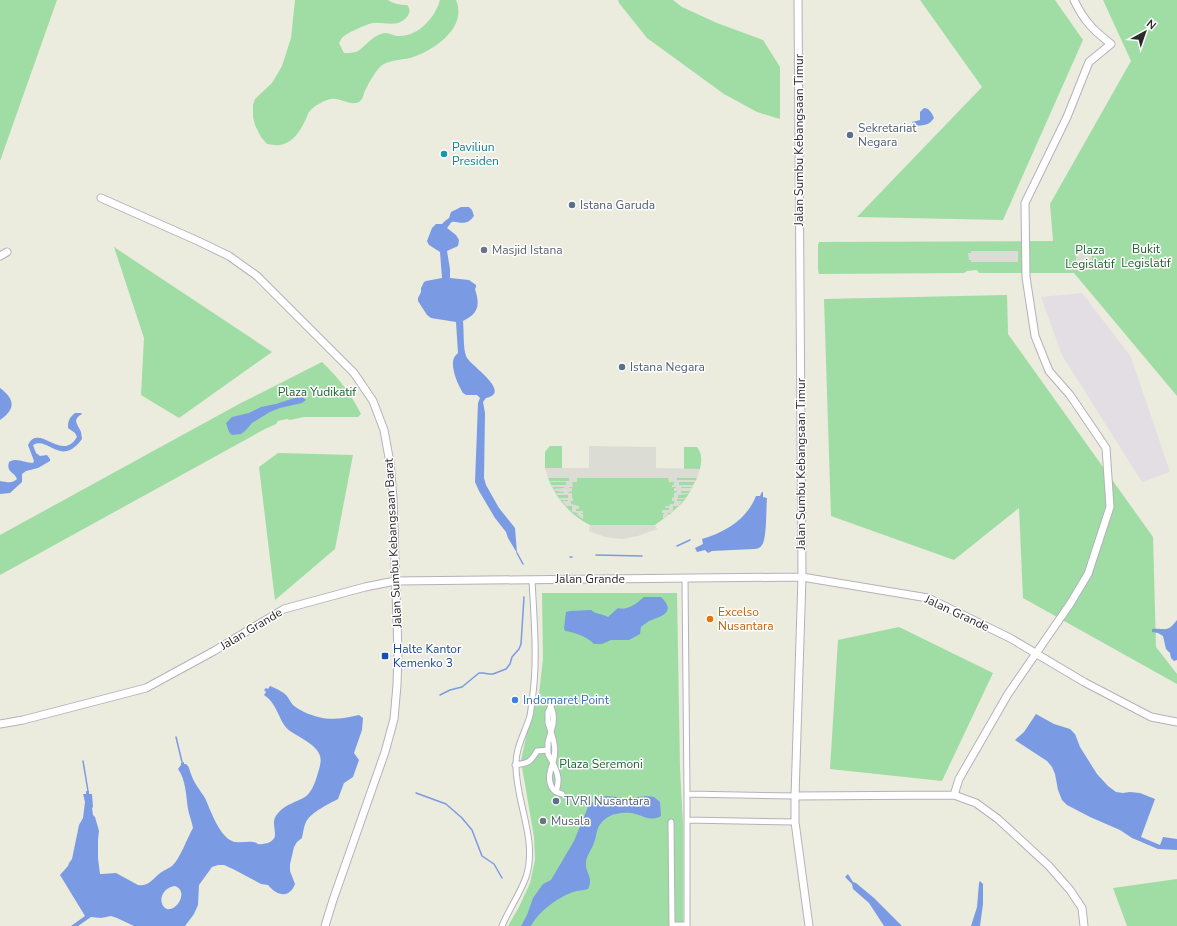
<svg xmlns="http://www.w3.org/2000/svg" width="1177" height="926" viewBox="0 0 1177 926" font-family="'Nunito Sans',sans-serif">
<style>
.industrial{fill:#e2dee4}
.green{fill:#9fdda4}
.plaza{fill:#dbdcd4}
.water{fill:#7a9be4;fill-rule:evenodd}
.lines{fill:none;stroke-linecap:round;stroke-linejoin:round}
.stream{stroke:#7a9be4;stroke-width:1.5}
.street-casing{stroke:#b4b1bd;stroke-width:7}
.secondary-casing{stroke:#b4b1bd;stroke-width:9}
.street{stroke:#fff;stroke-width:5}
.secondary{stroke:#fff;stroke-width:7}
.service-dot{fill:#5c6f8a;stroke:#fff;stroke-width:1.5}
.culture-dot{fill:#0f9aa8;stroke:#fff;stroke-width:1.5}
.worship-dot{fill:#6b7280;stroke:#fff;stroke-width:1.5}
.food-dot{fill:#e8710a;stroke:#fff;stroke-width:1.5}
.transit-dot{fill:#1a4fb4;stroke:#fff;stroke-width:1.5}
.shop-dot{fill:#3f7fe0;stroke:#fff;stroke-width:1.5}
.labels{text-anchor:middle;dominant-baseline:central;stroke-width:3;stroke-linejoin:round;paint-order:stroke}
.service-label{font-size:12px;fill:#4e5e75;stroke:#fff;text-anchor:start}
.street-label{font-size:12px;fill:#2a2a2a;stroke:#fff}
.culture-label{font-size:12px;fill:#0d838f;stroke:#fff;text-anchor:start}
.park-label{font-size:12px;fill:#21612e;stroke:#fff}
.worship-label{font-size:12px;fill:#5b616d;stroke:#fff;text-anchor:start}
.food-label{font-size:12px;fill:#c56008;stroke:#fff;text-anchor:start}
.transit-label{font-size:12px;fill:#164399;stroke:#fff;text-anchor:start}
.shop-label{font-size:12px;fill:#366cbe;stroke:#fff;text-anchor:start}
</style>
<rect width="100%" height="100%" fill="#ebebde"/>
<path class="industrial" d="M1082,293L1131,357L1170,472L1142,482L1062,355L1041,297Z"/>
<path class="green" d="M0,0H57L0,161Z
M295,0H388C393,4 401,5 407,5C414,12 405,21 398,23C391,25 380,22 373,23C367,24 346,33 342,38C341,39 340,42 339,43L344,53C348,53 352,53 356,52C365,48 369,38 381,34C388,31 392,36 398,36C418,37 435,18 440,0H456C468,28 433,51 410,58C401,60 386,60 379,68C374,74 369,82 366,89C363,93 364,99 359,102C349,107 339,95 327,100C322,102 314,106 311,110C308,112 307,117 305,121C300,131 293,143 280,145C276,146 271,144 267,144L261,137L255,125L253,117V105L255,99L272,83L282,66L291,38Z
M618,0H673L682,7L717,23L763,40L780,67V119L757,112L724,94L647,38L619,3Z
M920,0H1055L1083,40L1003,220L857,217L982,87Z
M1103,0H1177V396L1074,273H979L977,270L967,271L964,273L819,274L818,270V245L819,242L1053,241L1050,204L1131,61Z
M114,247L272,352L179,418L141,395L144,338Z
M1007,295L1008,334L1153,537L1156,647L1177,674V684L1023,598L1019,508L954,560L831,516L824,299Z
M322,362C338,377 351,394 361,414L358,417H304L290,420L287,419L278,421L276,424L265,429L0,575V535L239,404Z
M550,446H562V468H545V452Z
M684,447H697C702,453 702,461 700,469H684Z
M278,453L353,455L335,549L275,600L259,467Z
M548,478H697L688,495L682,503L670,514L655,525H590C570,515 556,498 548,478Z
M542,593H677L680,768L683,824V926H508L519,907L530,883L535,860L534,837L521,761L529,723L539,694L543,659Z
M899,627L993,673L942,781L830,769L838,640Z
M1177,879V926H1127L1113,888Z"/>
<path class="plaza" d="M971,251H1018V262H971V260H969L968,253H971Z
M1091,251L1092,262L1076,263V252Z
M589,446L656,447V468L700,469L697,478H677V480H695V482H679V485H693L692,487H681V488H692L690,491H681V493H689L688,494L678,495V498H685L684,499H677V501H683L678,506H673V511L671,513H668V514H670L663,519V514H664V513H662V510H669V508H666L665,506H670V504H674V501H672V498L674,497V493L677,492V491H674V488H676V487H672V485H674V482H669L668,478H577V482H572L573,487H569V488H572V491L569,492L568,493H572V498H573V501H571V504L579,506V509H576V511H583V513H581V514H583V519L576,514H578V513L572,512V506H566L562,501H568V500H561L559,498H568V495H557L556,493H564V492L555,491L553,489L564,488V487H552L551,485H566V482H550V481H569V478H548L545,468H589Z
M590,525H655L657,529L638,536L622,539L605,537L589,531Z"/>
<path class="water" d="M924,108C929,108 932,113 934,118C928,127 923,124 913,127L912,122L920,120V112Z
M461,207H469L472,210L474,216C466,228 456,220 452,222C450,223 449,226 447,228L456,235L459,240L458,246L447,251L450,269V278L469,280L476,285V287L475,289C480,305 479,313 463,321C464,330 463,348 466,356C469,365 513,392 486,398L483,402L485,413L484,478L486,485L499,508L515,528L517,553L508,538L506,532L495,518L479,491L475,482L478,403L480,398L477,395H466L463,393C458,385 450,367 454,358C454,357 457,354 458,353L456,322L431,318L427,315L418,301V298L421,292V288L424,282L426,281L442,278L440,252L429,245L427,241L432,228L436,224H442L445,221L449,218L451,212Z
M0,388C15,399 16,409 0,420Z
M297,397H303L306,400L302,403L280,408L270,412L252,423L246,430L241,434L232,435L229,432L226,423L232,417L249,413L261,407L276,404Z
M75,413H81L82,414C72,420 77,423 81,432C81,433 82,437 82,439C61,468 48,436 33,445L36,453L40,456L47,455L50,459V461L38,468L26,471L22,474V482L10,493L0,494V481C7,482 12,484 17,479C14,471 6,473 9,462C17,457 24,463 33,463L34,461L28,445C39,422 62,463 77,437L75,433L68,428C68,421 69,418 75,413Z
M762,492H763V497L767,498C766,508 767,539 762,545C760,548 757,549 754,549L712,551L708,553L705,550L697,552L695,548L703,544L702,539C726,532 747,519 756,496H760Z
M644,597H661C663,599 666,602 667,605C671,614 658,617 652,620C648,621 645,624 641,627L640,634L629,640H611L602,644H594C588,637 574,632 565,631L564,628L566,612L570,611L591,610C597,615 601,613 608,617L618,608C628,611 637,603 644,597Z
M1177,620V660L1174,661L1171,658L1170,653L1166,649L1163,636L1158,633L1152,632V629C1167,628 1167,633 1177,620Z
M270,686C275,688 282,691 286,695C289,698 290,702 293,705C296,708 301,710 304,712C324,721 338,720 359,715L363,718L362,730L354,753L359,760L353,777L344,783L338,799C329,804 311,812 306,822C304,826 303,833 302,838L297,842L294,847L290,864V871L295,884C289,899 277,896 268,885L261,884L233,869L224,865H218L212,867L199,885L198,905L194,914L185,926H134L117,918L111,916L101,918L91,917L78,926H71L85,916L60,875L68,866L69,863L72,859L79,825L83,818L85,802L83,794H86V791H89V794H92L93,807L92,808L93,815L95,817L99,831L98,840V858L100,874H102L116,873L138,885C147,887 152,880 159,874C162,871 168,869 172,866C180,859 187,838 193,828C192,822 189,815 188,809C186,796 186,780 178,769L181,765V763L184,762V764H186C190,767 189,770 191,774C194,783 200,790 205,798C210,809 219,836 232,841C238,844 246,841 253,842C255,842 256,843 258,844C264,845 275,842 275,835C275,826 271,820 279,812C286,804 297,802 305,797C311,793 315,783 317,776C321,763 324,756 313,746C310,744 307,741 303,739C299,736 294,734 290,731C278,722 279,705 264,695L266,692L264,690L266,688L268,689ZM175,886C191,892 173,917 164,907C157,898 165,887 175,886Z
M1036,714L1054,724L1070,729L1075,734L1080,747L1097,774L1108,786L1116,792L1123,793L1130,792L1140,793L1155,799L1141,837L1160,845L1163,837L1177,839V850L1158,849L1132,838L1120,830L1090,817L1067,805L1062,800L1058,790L1055,774L1052,767L1047,761L1015,740L1024,732Z
M606,796L627,798L648,796L654,797L660,802L661,816C651,822 644,816 635,814C629,812 622,813 616,814C609,815 601,821 598,828C596,833 596,838 594,843C592,849 586,856 586,863C585,872 594,878 588,889C583,891 578,890 573,892C557,898 539,911 531,926H521L527,915L533,898L543,884L551,880L574,841L588,807C593,800 598,799 606,796Z
M848,874L853,882L856,883L874,898L902,926H884L869,903L853,889L852,884L845,877Z
M980,881L983,884V904L980,926H971L977,907L979,883Z"/>
<g class="lines">
<path class="stream" d="M677,546L690,540
M517,553L523,564
M596,555L642,556
M570,557H572
M440,695L450,690L462,687L479,673H483L489,674H493L506,669L510,664L512,657L519,649L521,644L524,597
M176,737L182,762
M83,761L88,791
M416,793L446,804L462,818L472,830L482,856L494,864L502,878"/>
<defs>
<path id="street" d="M685,579L687,794V926
M552,704L548,712V723L551,732L548,742V754L553,763C550,770 547,781 553,789C555,792 559,793 562,794
M551,707C555,715 554,723 551,732C555,743 556,751 553,763C558,774 560,780 556,792
M515,765C528,763 530,763 537,751L548,750
M687,794L795,796
M687,820L795,822
M671,822L672,925H687
M502,926C509,909 520,894 526,877C538,840 516,803 516,766C515,750 524,734 529,719C531,714 531,707 532,701C538,661 534,620 532,580"/>
<path id="secondary" d="M798,0L802,577L795,796V822L809,926
M101,198L198,241L229,256L257,276L354,373L373,401L384,430L390,463L393,498L398,652L397,685L394,719L385,752L333,900L325,926
M0,256L7,252
M0,724L23,720L146,688L214,651L284,609L365,587L395,581L802,577L928,598L1010,638L1084,682L1151,717L1177,722
M954,795L959,779L1008,694L1070,604L1088,574L1110,507L1106,448L1070,395L1049,371L1035,336L1026,277L1025,203L1067,117L1089,62L1111,44C1093,30 1084,21 1074,0
M795,796L954,795L976,803L998,819L1049,866L1070,890L1082,908L1084,926"/>
</defs>
<use href="#street" class="street-casing"/>
<use href="#secondary" class="secondary-casing"/>
<use href="#street" class="street"/>
<use href="#secondary" class="secondary"/>
</g>
<g class="service-dot">
<circle cx="850" cy="135" r="4"/>
<circle cx="572" cy="205" r="4"/>
<circle cx="622" cy="367" r="4"/>
<circle cx="556" cy="801" r="4"/>
</g>
<circle class="culture-dot" cx="444" cy="154" r="4"/>
<g class="worship-dot">
<circle cx="484" cy="250" r="4"/>
<circle cx="543" cy="821" r="4"/>
</g>
<circle class="food-dot" cx="710" cy="619" r="4"/>
<rect class="transit-dot" x="381" y="652" width="8" height="8" rx="2"/>
<circle class="shop-dot" cx="515" cy="700" r="4"/>
<g class="labels">
<g class="service-label">
<text x="858" y="128">Sekretariat<tspan x="858" dy="14">Negara</tspan></text>
<text x="580" y="205">Istana Garuda</text>
<text x="630" y="367">Istana Negara</text>
<text x="564" y="801">TVRI Nusantara</text>
</g>
<g class="street-label">
<text transform="translate(799 140) rotate(-90)">Jalan Sumbu Kebangsaan Timur</text>
<text transform="translate(801 464) rotate(-90)">Jalan Sumbu Kebangsaan Timur</text>
<text transform="translate(393 543) rotate(-93)">Jalan Sumbu Kebangsaan Barat</text>
<text x="590" y="579">Jalan Grande</text>
<text transform="translate(957 613) rotate(25)">Jalan Grande</text>
<text transform="translate(251 629) rotate(-31)">Jalan Grande</text>
</g>
<g class="culture-label">
<text x="452" y="147">Paviliun<tspan x="452" dy="14">Presiden</tspan></text>
</g>
<g class="park-label">
<text x="1146" y="249">Bukit<tspan x="1146" dy="14">Legislatif</tspan></text>
<text x="1090" y="250">Plaza<tspan x="1090" dy="14">Legislatif</tspan></text>
<text x="317" y="392">Plaza Yudikatif</text>
<text x="601" y="764">Plaza Seremoni</text>
</g>
<g class="worship-label">
<text x="492" y="250">Masjid Istana</text>
<text x="551" y="821">Musala</text>
</g>
<g class="food-label">
<text x="718" y="612">Excelso<tspan x="718" dy="14">Nusantara</tspan></text>
</g>
<g class="transit-label">
<text x="393" y="649">Halte Kantor<tspan x="393" dy="14">Kemenko 3</tspan></text>
</g>
<g class="shop-label">
<text x="523" y="700">Indomaret Point</text>
</g>
</g>
<g transform="translate(1145 32) rotate(40)" stroke="#ffffff" stroke-width="3" paint-order="stroke">
<path d="M0-3L7 15L0 10L-7 15Z" fill="#2a2a2a"/>
<text y="-6" font-size="11" font-weight="bold" text-anchor="middle" fill="#2a2a2a">N</text>
</g>
</svg>
